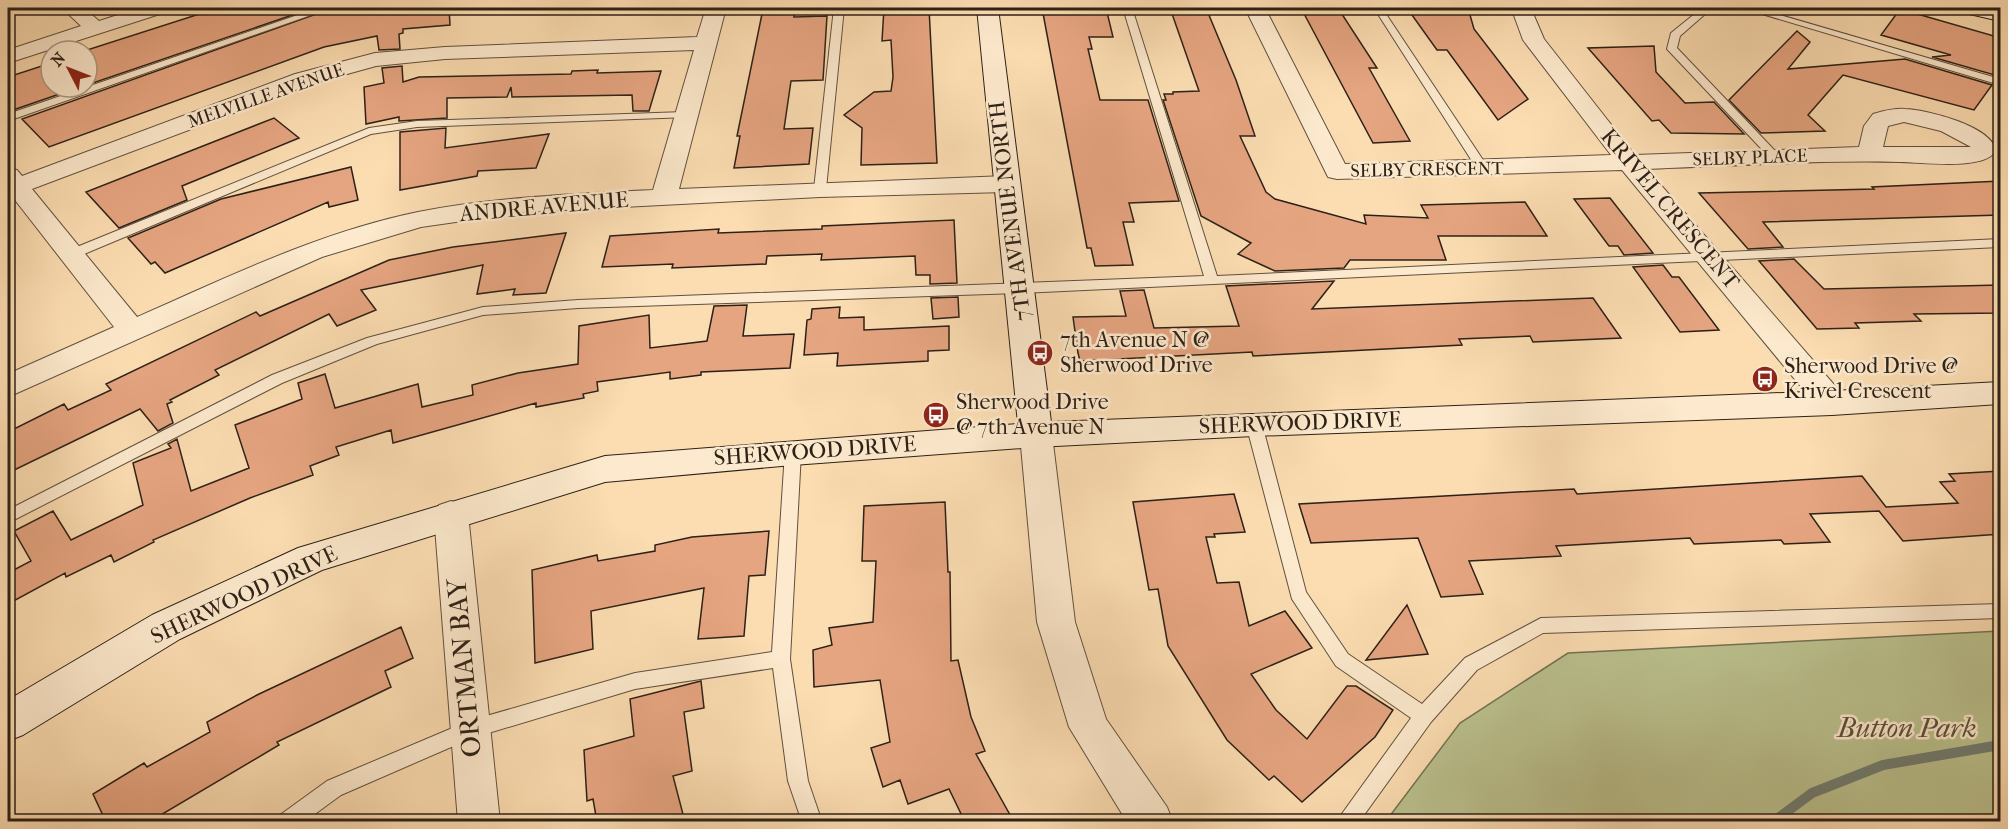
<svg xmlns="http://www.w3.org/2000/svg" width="2008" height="829" viewBox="0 0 2008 829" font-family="'IM FELL French Canon',serif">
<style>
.green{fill:#bbc28f;stroke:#747253;stroke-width:1.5}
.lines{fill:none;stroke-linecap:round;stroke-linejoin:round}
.stream{stroke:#717d72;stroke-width:10}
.building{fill:#e6a581;stroke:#2d2117;stroke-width:1.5}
.lane-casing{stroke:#61503e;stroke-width:2}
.street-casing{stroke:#61503e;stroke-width:2}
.secondary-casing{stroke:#2d2117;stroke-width:2}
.lane{fill:#fde9cd;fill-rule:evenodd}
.street{fill:#fde9cd;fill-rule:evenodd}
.secondary{fill:#fde9cd;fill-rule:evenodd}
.labels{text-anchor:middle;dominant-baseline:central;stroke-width:5;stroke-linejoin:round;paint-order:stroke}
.far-street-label{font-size:18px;fill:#2d2117;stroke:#fde9cd}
.street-label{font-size:22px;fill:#2d2117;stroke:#fde9cd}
.poi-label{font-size:22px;fill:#2d2117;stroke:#fde9cd;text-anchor:start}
.near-street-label{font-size:27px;fill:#2d2117;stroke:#fde9cd}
.near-park-label{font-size:27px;font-style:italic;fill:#58513b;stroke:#fde9cd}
</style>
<rect width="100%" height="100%" fill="#fcddb2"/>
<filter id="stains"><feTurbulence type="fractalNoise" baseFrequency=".00333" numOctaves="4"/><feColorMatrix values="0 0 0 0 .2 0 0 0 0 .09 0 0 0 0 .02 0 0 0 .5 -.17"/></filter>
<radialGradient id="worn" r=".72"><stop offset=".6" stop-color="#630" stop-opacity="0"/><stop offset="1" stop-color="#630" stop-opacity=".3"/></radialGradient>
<path class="green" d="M2000,631V821H1386L1460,723L1568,653Z"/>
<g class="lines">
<path class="stream" d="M1773,822L1812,793L1883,765L2000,745"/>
</g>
<path class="building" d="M218,8H313L87,85V50Z
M333,8H449L450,25L403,29V33L399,34L400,49L379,50L377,36L324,47L49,147L22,119Z
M795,8L794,17L827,16L823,80L791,81L784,129L813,128L809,164L734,168L740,136H737L763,9Z
M884,8H929L937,163L861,165L862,128L844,115L874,92L891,91L893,77L891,40L882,41Z
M1042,8H1106L1113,37H1089L1092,49H1088L1100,100H1148L1179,201L1129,203L1134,222H1123L1133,265L1095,266L1091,248H1087Z
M1170,8H1206L1236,80L1255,136H1240L1266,192L1275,199L1366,224L1364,215L1428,218L1421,205L1525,202L1547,236H1438L1446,260H1350L1344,268L1275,271L1238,254L1251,243L1201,216L1163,100H1166L1164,94H1173V92L1199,91Z
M1301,8H1338L1377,68H1369L1410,141L1373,143Z
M1407,8H1468L1474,29L1528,99L1498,120L1447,50H1437Z
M1900,9L2001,38V72L1998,76L1932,57L1951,55L1881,35Z
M1797,31L1810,42L1788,69L1905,59L1992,85L1974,110L1843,75L1808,115L1825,131L1761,133L1729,100Z
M1654,46L1656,72L1685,103L1714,102L1744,134L1671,133L1659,120L1652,121L1588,48Z
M51,63V87H80L13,110L8,104V77Z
M402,66L403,82L419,77L571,74L572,71L598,70L597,73L661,71L649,111H633L632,95L512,97L511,87L507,97L447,98V118L399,121V117L366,124L364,87L384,83L382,68Z
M274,118L299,138L182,186L187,200L119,228L86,192Z
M446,128L445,148L549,134L536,168L478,171L477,176L400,190V132Z
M351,167L358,200L329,207L328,202L165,273L155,262L151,264L128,238L221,199Z
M2001,181V215L1763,222L1783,247L1748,249L1699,193L1874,189L1872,187Z
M1610,198L1653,253L1624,255L1618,246H1609L1574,199Z
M954,220L957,283L930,284V275H916L915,256L821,260L822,254L767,256L766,264L672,268L673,264L602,267L610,236L719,229L718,233L822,229V226Z
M566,233L546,293L513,295L515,289L477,294L483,265L361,290L376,310L337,326L329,314L215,370L219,375L170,400L172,402L167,404L173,423L158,431L140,409L8,473V432L64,404L68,410L111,390L106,384L256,312L260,316L389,260L453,247Z
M1794,259L1824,289L2001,285V313L1914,314L1921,321L1855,323L1859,328L1817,329L1759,261Z
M1663,265L1672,277H1679L1719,330L1680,332L1633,267Z
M1334,281L1312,309L1593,298L1621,338L1533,342L1530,336L1459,339L1462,345L1253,356L1252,352L1080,361L1078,353L1073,317L1126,316L1120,291L1144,290L1154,328L1239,326L1226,286Z
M958,297L959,317L933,319L931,298Z
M747,305L743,336L794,334L790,368L701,372V375L670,379V372L597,382L598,391L583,394L584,398L536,407V403L393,443L391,430L336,447L339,455L310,466L313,475L250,498L153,540L154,542L114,562L111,555L66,577L65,573L8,604V573L31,561L14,531L53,511L71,540L143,505L133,463L171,448L168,444L177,439L191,491L249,468L235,425L302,399L298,383L325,374L335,408L418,384L422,407L473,395L472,385L518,373L578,364L579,326L649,315L650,348L707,341L714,306Z
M840,307L839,318L864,317V330L949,326V350L928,351V361L837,366L838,353L804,355L807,320L811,319L812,309Z
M2001,471V534L1903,541L1879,511L1810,514L1830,542L1784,544L1781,540L1694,544L1690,538L1556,546L1561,556L1469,561L1483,594L1441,597L1418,538L1311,543L1299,504L1574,489L1577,494L1862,476L1886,507L1958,503L1940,482L1955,481L1949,474Z
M1234,494L1245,532L1214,534L1215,537H1206L1217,583L1239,582L1249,626L1285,611L1312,648L1251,674L1276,710L1307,739L1347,686H1356L1393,710L1375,737L1302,802L1274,776L1269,780L1227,740L1168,646L1158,589L1149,590L1133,502Z
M945,502L948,572H950L951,661L958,660L971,717L985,751L976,754L1014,822H965L949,789L908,804L900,780L883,787L871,748L890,742L880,680L814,687L813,650L832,645L829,628L873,622L876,561H862L864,506Z
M769,531L765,575L749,576L744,636L698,639L704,588L591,611L593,649L535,663L532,570L597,555L598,561L655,551V545L692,537Z
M1407,605L1428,654L1366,660Z
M401,627L413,658L385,671L391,687L277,742L279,745L149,822H106L93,794L144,763L147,767L210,732L207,722L257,695Z
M701,681L704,708L684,712L692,771L673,776L685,822H597L593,799L587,801L584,750L634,736L630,699Z"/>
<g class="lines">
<defs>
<path id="lane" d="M318,8H331L8,121V114Z
M834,8H844L826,189L820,193L814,189Z
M1123,8H1132L1217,276L2000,239V247L1021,293L578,308L483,315L377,344L282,383L8,523V510L272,375L367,338L483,307L578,300L1204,276Z
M1374,8H1382L1489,169L1487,172H1479Z
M1702,8H1712L1680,36L1677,48L1779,155V159H1771L1667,49L1671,33Z
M1742,8H1756L2000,79V85Z
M685,112L691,115L689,117L417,127L371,134L77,257L72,258L66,254L67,251L369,128L417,121Z
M1254,419L1262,424L1306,592L1348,654L1422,704L1465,658L1541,618L2000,604V618L1543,633L1477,670L1431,722L1359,822H1336L1411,718L1336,666L1292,599L1246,424Z
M793,446L798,448L801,452L790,659L808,781L822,822H802L788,781L773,668L635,689L472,738L341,795L304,822H277L280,815L327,781L469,721L635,673L772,652L785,452L788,448Z"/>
<path id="street" d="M62,8H84L99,21L140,8H169L166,12L8,63V50L81,26Z
M706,8H726L679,189L1006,176L1015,179L1019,184L1015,189L1006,192L820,197L525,212L421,227L322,257L8,397V374L114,327L8,191V168L17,170L22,176L295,74L375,53L445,47L697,37ZM694,50L653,190C574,194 496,197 418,212C320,232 228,277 137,317L32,189L311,84L376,66L445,59Z
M1245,8H1265L1345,164L1611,155L1523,40L1512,10L1514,8H1534L1532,11L1544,39L1635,155L1859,147L1864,126L1873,114C1884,111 1894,108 1905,109C1928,110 1992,126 1996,151C1983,171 1922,162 1899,162C1815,160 1731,166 1647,169L1843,395L1848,403L1843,411L1832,414L1821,411L1622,170L1337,179L1328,177ZM1904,122L1941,131L1971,147H1883L1888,126Z
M1036,423L1047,427L1052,435L1075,622L1106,719L1167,807L1173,822H1127L1069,727L1037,622L1020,435L1025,427Z
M451,501L463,505L468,514L500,822H458L434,514L439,505Z"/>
<path id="secondary" d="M977,8H998L1051,422L1832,391L2000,382V404L1832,415L1254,436L1036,447L793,465L605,482L322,570L180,639L23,735L8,741V700L152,615L298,548L605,456L1018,424Z
M1962,8L2000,9V21L1965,13Z"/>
</defs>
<use href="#lane" class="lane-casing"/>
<use href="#street" class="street-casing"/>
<use href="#secondary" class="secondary-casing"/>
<use href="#lane" class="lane"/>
<use href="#street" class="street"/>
<use href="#secondary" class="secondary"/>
</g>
<defs>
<symbol id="bus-disc" viewBox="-11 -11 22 22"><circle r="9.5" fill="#8f2418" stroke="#fde9cd"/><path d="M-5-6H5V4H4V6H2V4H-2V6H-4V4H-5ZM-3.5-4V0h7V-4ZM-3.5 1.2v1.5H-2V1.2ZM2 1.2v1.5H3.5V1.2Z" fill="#fff"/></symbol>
</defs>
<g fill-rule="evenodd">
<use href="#bus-disc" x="1025" y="338" width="30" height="30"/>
<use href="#bus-disc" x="1750" y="364" width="30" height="30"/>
<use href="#bus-disc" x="921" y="400" width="30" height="30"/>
</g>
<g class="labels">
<g class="far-street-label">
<text transform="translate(266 96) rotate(-19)">MELVILLE AVENUE</text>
<text transform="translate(1750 158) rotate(-2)">SELBY PLACE</text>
<text transform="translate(1427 170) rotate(-1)">SELBY CRESCENT</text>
</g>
<g class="street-label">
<text transform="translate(544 207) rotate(-5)">ANDRE AVENUE</text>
<text transform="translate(1670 209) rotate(50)">KRIVEL CRESCENT</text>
<text transform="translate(1010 211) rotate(-97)">7TH AVENUE NORTH</text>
<text transform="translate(1300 423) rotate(-2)">SHERWOOD DRIVE</text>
<text transform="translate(815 451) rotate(-4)">SHERWOOD DRIVE</text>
<text transform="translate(244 595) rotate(-25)">SHERWOOD DRIVE</text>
</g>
<g class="poi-label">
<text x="1060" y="340">7th Avenue N @<tspan x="1060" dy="25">Sherwood Drive</tspan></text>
<text x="1784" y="366">Sherwood Drive @<tspan x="1784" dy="25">Krivel Crescent</tspan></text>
<text x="956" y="402">Sherwood Drive<tspan x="956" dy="25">@ 7th Avenue N</tspan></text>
</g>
<g class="near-street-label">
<text transform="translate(464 668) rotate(-95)">ORTMAN BAY</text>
</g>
<g class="near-park-label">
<text x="1907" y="728">Button Park</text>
</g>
</g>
<rect width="2008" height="829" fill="none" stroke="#fcddb2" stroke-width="30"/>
<rect x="9" y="9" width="1990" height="811" fill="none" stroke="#2d2117" stroke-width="3"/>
<rect x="15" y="15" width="1978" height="799" fill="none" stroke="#2d2117" stroke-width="1.5"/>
<g transform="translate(69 69) rotate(312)"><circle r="28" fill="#fde9cd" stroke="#aa9984" stroke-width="1.5"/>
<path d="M0-4.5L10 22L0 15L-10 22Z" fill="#8f2418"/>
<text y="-9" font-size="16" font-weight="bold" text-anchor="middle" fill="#2d2117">N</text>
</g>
<rect width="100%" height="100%" filter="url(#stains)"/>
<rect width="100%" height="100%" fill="url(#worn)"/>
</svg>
